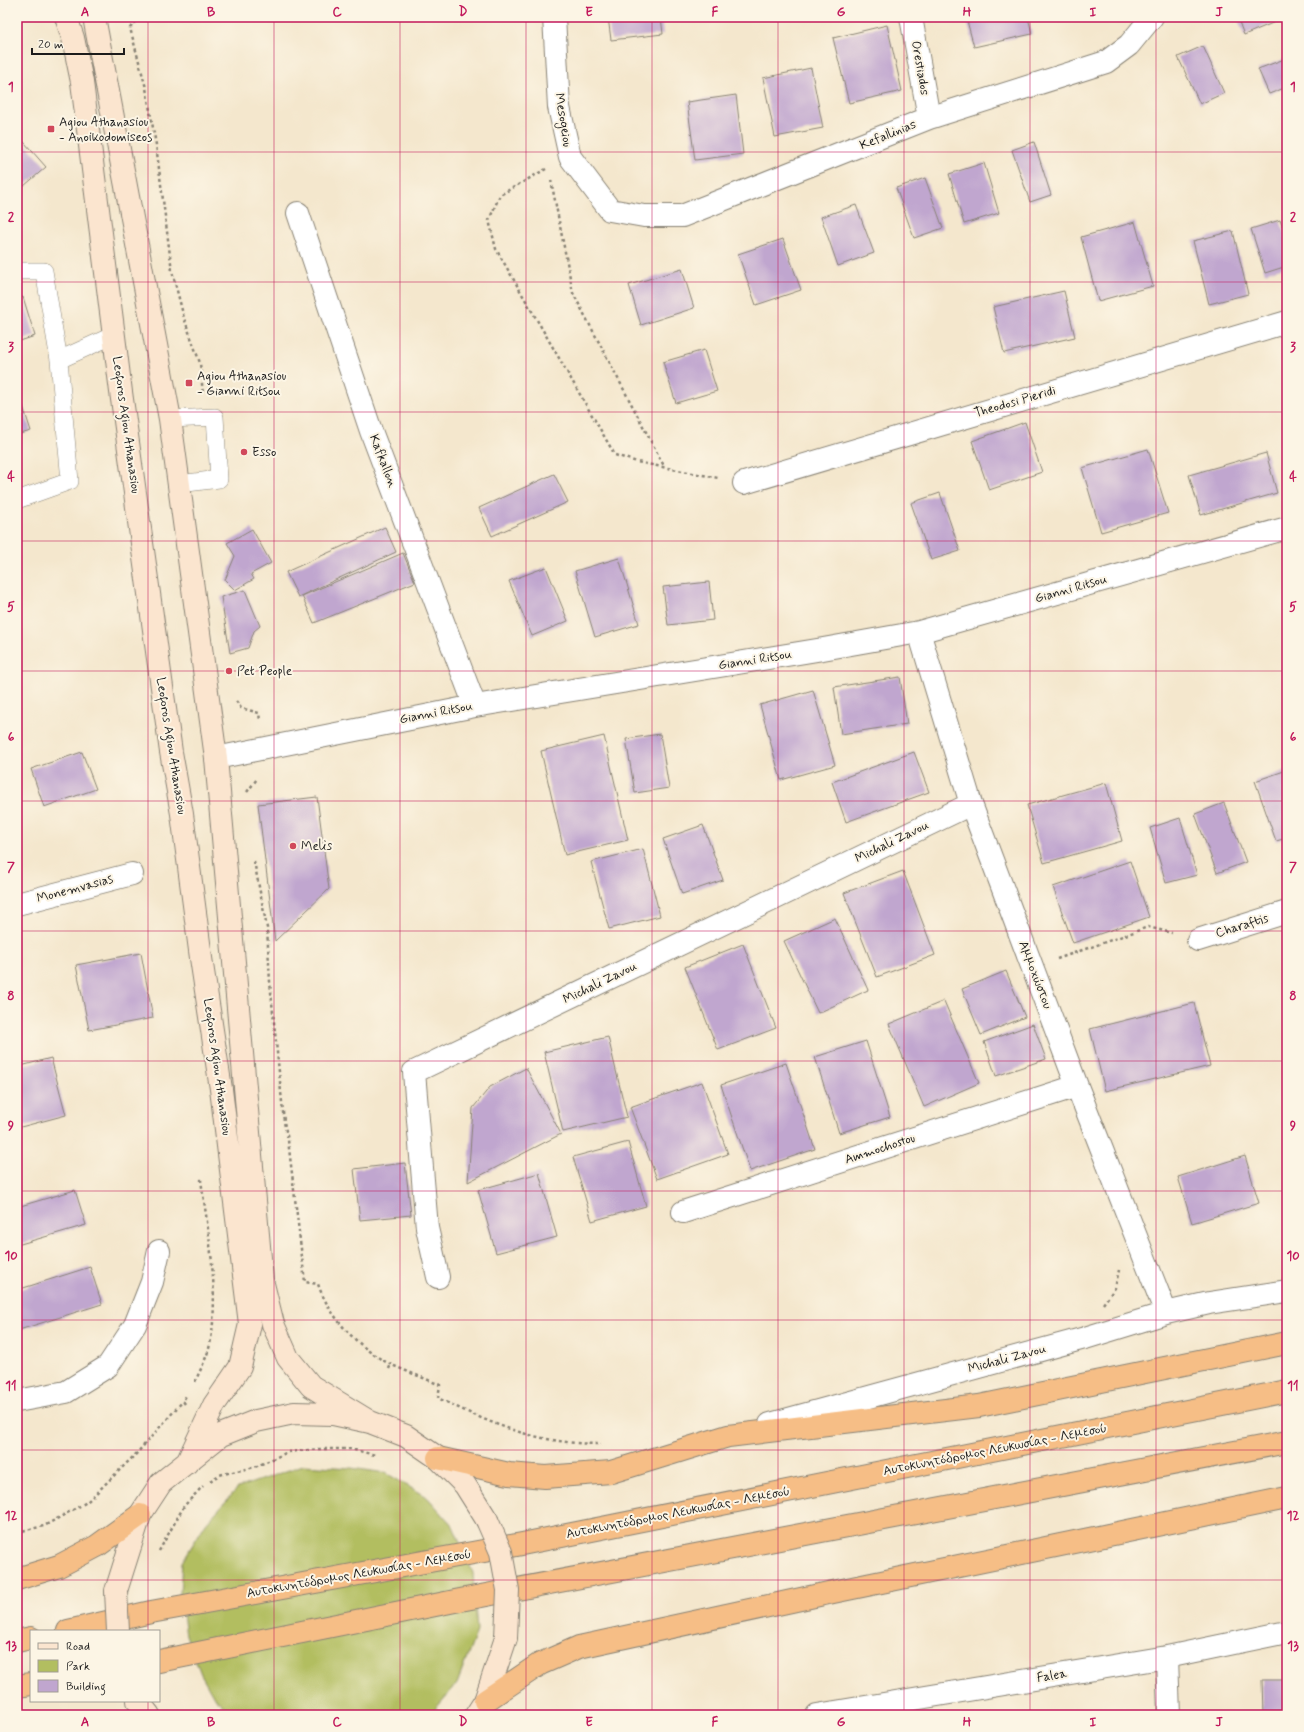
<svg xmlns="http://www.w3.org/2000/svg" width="1304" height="1732" viewBox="0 0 1304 1732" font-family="Mynerve,sans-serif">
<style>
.green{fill:#b2be60;stroke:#676d3e}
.building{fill:#c0a6cf}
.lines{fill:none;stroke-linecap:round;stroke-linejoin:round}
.service-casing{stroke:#888274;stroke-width:18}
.minor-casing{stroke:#888274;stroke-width:24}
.secondary-casing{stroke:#888274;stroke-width:24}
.trunk-casing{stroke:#888274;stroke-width:24}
.path{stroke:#888274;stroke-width:2.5;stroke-dasharray:3 3;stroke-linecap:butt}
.service{stroke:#fff;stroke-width:17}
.minor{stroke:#fff;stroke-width:22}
.secondary{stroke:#fbe5cf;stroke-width:22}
.trunk{stroke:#f6be86;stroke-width:22}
.secondary-bridge-casing{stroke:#888274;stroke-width:24;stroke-linecap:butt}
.secondary-bridge{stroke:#fbe5cf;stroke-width:22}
.grid{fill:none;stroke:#c2185b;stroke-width:1;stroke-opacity:0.55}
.poi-dot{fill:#d1495b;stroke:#fcf5e5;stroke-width:1.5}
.labels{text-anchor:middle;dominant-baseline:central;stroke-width:4;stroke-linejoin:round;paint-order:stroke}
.street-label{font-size:13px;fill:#1c1c1c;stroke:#fcf5e5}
.poi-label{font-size:13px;fill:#1c1c1c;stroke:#fcf5e5;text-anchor:start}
.neatline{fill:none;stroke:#c2185b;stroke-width:1.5}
.grid-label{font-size:13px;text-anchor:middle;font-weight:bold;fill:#c2185b}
</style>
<rect width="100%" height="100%" fill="#fcf5e5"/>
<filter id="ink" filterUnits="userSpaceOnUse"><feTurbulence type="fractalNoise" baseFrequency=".025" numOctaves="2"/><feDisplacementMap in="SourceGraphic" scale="8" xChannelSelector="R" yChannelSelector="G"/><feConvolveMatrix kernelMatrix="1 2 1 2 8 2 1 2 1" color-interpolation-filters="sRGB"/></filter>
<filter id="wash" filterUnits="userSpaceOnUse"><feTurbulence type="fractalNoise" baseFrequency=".012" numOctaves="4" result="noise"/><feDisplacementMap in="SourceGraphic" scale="16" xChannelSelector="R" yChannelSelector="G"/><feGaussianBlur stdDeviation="0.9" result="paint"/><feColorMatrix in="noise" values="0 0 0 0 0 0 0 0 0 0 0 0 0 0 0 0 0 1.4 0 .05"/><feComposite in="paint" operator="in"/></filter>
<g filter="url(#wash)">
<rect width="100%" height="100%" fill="#f4e7cd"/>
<path class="green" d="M303,1465L351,1468L386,1473L428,1498L453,1526L473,1573L477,1631L457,1684L430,1715H236L215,1699L201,1674L186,1635L180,1594L182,1562L206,1523L238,1488Z"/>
<g id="blocks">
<path class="building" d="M608,17H661L663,34L611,40Z
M966,17H1028L1032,34L974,47Z
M1237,17H1287L1244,35Z
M887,25L902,91L849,103L833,38Z
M1203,46L1224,93L1200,104L1178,57Z
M1287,58V87L1269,94L1258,69Z
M811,68L823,128L775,137L763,78Z
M736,95L743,154L695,160L687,102Z
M17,134L46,167L17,192Z
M1034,142L1051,195L1030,202L1012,150Z
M984,163L999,213L964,224L949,174Z
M925,178L943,228L914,238L896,188Z
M856,205L874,253L838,266L821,217Z
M1280,220L1287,241V266L1265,273L1251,229Z
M1135,222L1153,286L1098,301L1081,237Z
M1233,231L1248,294L1209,304L1193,241Z
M783,239L801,290L756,305L738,254Z
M682,269L694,308L641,325L629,285Z
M1064,291L1075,337L1004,353L993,307Z
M23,297L35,336L17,342V299Z
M704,350L717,391L676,403L663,362Z
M17,388L31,431L17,435Z
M1025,422L1042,472L989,490L972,441Z
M1148,449L1168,513L1101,532L1082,468Z
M1266,453L1277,493L1201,515L1189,475Z
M554,474L568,502L492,536L479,508Z
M940,493L960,551L931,560L911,503Z
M385,527L396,552L298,597L286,572Z
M252,529L271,563L251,574L254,579L235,590L225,580L235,556L227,543Z
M403,553L415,582L314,623L302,596Z
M619,558L639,624L595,637L575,571Z
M546,567L568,621L532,636L509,581Z
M709,582L713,620L668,625L663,587Z
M245,590L260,626L254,631L248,648L230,653L221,597Z
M900,677L907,724L841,734L834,687Z
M813,690L835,765L781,780L760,705Z
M660,734L669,788L635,793L626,739Z
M604,736L628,840L565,855L541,751Z
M82,752L96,789L44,807L31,769Z
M914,752L929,792L846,822L832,782Z
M1287,770V838L1276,841L1255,781Z
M1106,783L1122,841L1044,863L1027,805Z
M317,797L329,889L275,941L258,804Z
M1224,803L1246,862L1217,873L1195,814Z
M1180,818L1197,875L1166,883L1150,828Z
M703,825L723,880L682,894L663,839Z
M643,849L660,916L609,929L591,862Z
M1130,861L1149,917L1073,943L1053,887Z
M903,871L935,955L877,977L844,893Z
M835,918L868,990L818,1013L784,941Z
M743,944L776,1028L718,1050L685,967Z
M141,953L153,1018L89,1030L76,965Z
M1006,971L1025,1017L981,1035L962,989Z
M944,1001L979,1083L924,1107L889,1024Z
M1194,1003L1210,1066L1105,1091L1090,1029Z
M1033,1024L1046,1059L996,1076L984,1042Z
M608,1037L627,1117L563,1132L544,1052Z
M866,1041L890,1117L839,1133L815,1057Z
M51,1058L66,1115L17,1128V1067Z
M786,1063L815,1149L750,1171L721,1085Z
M526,1068L561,1134L468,1182L473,1108L490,1087Z
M702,1082L728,1154L657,1179L630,1107Z
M628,1142L646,1206L592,1221L573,1157Z
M1245,1156L1259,1203L1192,1223L1178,1177Z
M405,1163L411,1215L360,1220L354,1169Z
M539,1173L557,1237L496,1253L478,1190Z
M75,1190L86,1225L17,1245V1207Z
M90,1267L102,1304L19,1330L17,1322V1290Z
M1262,1680H1287V1715H1263Z"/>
</g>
</g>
<g filter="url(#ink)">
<use href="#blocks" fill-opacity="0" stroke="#888274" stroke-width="1"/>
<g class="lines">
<defs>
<path id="service" d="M17,271H44L59,360
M170,419L215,417L219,479L179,484
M17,500L70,481L59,360L114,335"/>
<path id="minor" d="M554,17L559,107L570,157L610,210L644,216H682L929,118L1106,62L1129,45L1152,17
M911,17L929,118
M298,213L371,431L475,706
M744,483L1287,322
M919,632L971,804L1077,1086L1166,1313
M216,758L475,706L823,649L919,632L1287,528
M17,904L132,874
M1198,940L1287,912
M683,1212L1077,1086
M438,1277L427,1228L414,1072L971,804
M17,1401L66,1392L108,1366L135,1325L152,1282L159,1251
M770,1424L1085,1338L1166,1313L1209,1303L1287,1291
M1167,1657L1169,1715
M817,1715L1167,1657L1287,1632"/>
<path id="secondary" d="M66,17L73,38L82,82L121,392L171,752L182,814L201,958L221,1089L250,1324L240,1367L214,1405L187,1463
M94,17L170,419L216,758L262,1280L273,1324L288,1358L311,1386L370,1422
M116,1591L140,1515L161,1483L221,1435L256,1421L294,1413L333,1414L370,1422L406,1436L438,1458L465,1485L487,1520
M138,1701L149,1715
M476,1715L485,1701L506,1638"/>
<path id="trunk" d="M438,1458L509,1474L545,1477L611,1472L728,1436L979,1406L1287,1343
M17,1579L59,1566L97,1546L140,1515
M68,1631L151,1612L522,1544L1287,1391
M17,1641L31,1638
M159,1661L455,1601L1287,1442
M17,1686L31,1684
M485,1701L540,1664L579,1647L833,1592L1287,1498"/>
</defs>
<use href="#service" class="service-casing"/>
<use href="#minor" class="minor-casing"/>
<use href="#secondary" class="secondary-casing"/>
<use href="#trunk" class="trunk-casing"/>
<path class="path" d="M140,17L130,28L146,88L156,145L172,271L184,318L200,363L203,394
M546,169L500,195L489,220L496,249L615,455L637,462L718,478
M551,180L573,293L664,466
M236,701L241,708L259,713L260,721
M247,792L257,779
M254,861L267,928L270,982L284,1122L288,1140L305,1282L318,1284C329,1317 360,1350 392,1365C408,1372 424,1378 440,1385L438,1398C493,1425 538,1444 601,1444
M1057,959L1148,927L1172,933
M1103,1304L1115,1288L1119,1270
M389,1369L391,1364
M195,1382C201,1368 209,1354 211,1339C219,1290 208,1230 201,1180H205
M185,1404L183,1401L187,1394
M210,1481L219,1475L255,1467L288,1452L319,1449H351L375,1455
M17,1532L44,1526L87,1502L137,1453L183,1401
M159,1551L184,1506L203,1486"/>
<use href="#service" class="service"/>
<use href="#minor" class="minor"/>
<use href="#secondary" class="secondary"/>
<use href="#trunk" class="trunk"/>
<defs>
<path id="secondary-bridge" d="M487,1520L501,1552L508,1590L506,1638
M116,1591L118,1631"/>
</defs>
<use href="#secondary-bridge" class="secondary-bridge-casing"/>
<use href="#secondary-bridge" class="secondary-bridge"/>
</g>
</g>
<path class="grid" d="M148,17V1631M274,17V1715M400,17V1715M526,17V1715M652,17V1715M778,17V1715M904,17V1715M1030,17V1715M1156,17V1715M17,152H1287M17,282H1287M17,412H1287M17,541H1287M17,671H1287M17,801H1287M17,931H1287M17,1061H1287M17,1191H1287M17,1320H1287M17,1450H1287M17,1580H1287M148,1701V1715"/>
<g class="poi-dot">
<rect x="47" y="125" width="8" height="8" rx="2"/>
<rect x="185" y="379" width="8" height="8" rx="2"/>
<circle cx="244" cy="452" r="4"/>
<circle cx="229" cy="671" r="4"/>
<circle cx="293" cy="846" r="4"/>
</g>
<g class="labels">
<g class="street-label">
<text transform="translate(920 68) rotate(80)">Orestiados</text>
<text transform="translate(563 120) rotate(81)">Mesogeiou</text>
<text transform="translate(888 135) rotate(-22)">Kefallinias</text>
<text transform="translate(1015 402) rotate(-16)">Theodosi Pieridi</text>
<text transform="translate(126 425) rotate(82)">Leoforos Agiou Athanasiou</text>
<text transform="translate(383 461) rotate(69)">Kafkallon</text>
<text transform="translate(1071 589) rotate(-16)">Gianni Ritsou</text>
<text transform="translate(755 660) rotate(-9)">Gianni Ritsou</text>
<text transform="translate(436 713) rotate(-11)">Gianni Ritsou</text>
<text transform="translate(171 746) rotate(81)">Leoforos Agiou Athanasiou</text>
<text transform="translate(892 842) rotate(-26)">Michali Zavou</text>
<text transform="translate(75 889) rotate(-15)">Monemvasias</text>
<text transform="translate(1242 926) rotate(-17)">Charaftis</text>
<text transform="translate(1035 975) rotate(69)">Αμμοχώστου</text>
<text transform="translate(600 983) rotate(-26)">Michali Zavou</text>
<text transform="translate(217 1067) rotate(82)">Leoforos Agiou Athanasiou</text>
<text transform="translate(880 1149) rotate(-18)">Ammochostou</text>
<text transform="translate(1007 1359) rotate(-15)">Michali Zavou</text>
<text transform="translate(995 1450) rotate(-11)">Αυτοκινητόδρομος Λευκωσίας - Λεμεσού</text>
<text transform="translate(678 1513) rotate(-11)">Αυτοκινητόδρομος Λευκωσίας - Λεμεσού</text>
<text transform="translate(359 1574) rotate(-10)">Αυτοκινητόδρομος Λευκωσίας - Λεμεσού</text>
<text transform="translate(1052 1676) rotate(-9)">Falea</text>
</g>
<g class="poi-label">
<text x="59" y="122">Agiou Athanasiou<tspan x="59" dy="15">- Anoikodomiseos</tspan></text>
<text x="197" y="376">Agiou Athanasiou<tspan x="197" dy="15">- Gianni Ritsou</tspan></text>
<text x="252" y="452">Esso</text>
<text x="237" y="671">Pet People</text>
<text x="301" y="846">Melis</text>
</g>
</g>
<rect width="1304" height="1732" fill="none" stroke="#fcf5e5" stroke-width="44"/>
<rect x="30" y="1630" width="130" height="72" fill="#fcf5e5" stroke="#a29e95"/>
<rect x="38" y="1643" width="20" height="6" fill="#fbe5cf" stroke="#a29e95"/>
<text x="66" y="1650" font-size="12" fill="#1c1c1c">Road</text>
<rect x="38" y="1660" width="20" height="12" fill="#b2be60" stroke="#a29e95"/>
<text x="66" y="1670" font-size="12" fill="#1c1c1c">Park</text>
<rect x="38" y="1680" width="20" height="12" fill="#c0a6cf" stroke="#a29e95"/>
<text x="66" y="1690" font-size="12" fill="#1c1c1c">Building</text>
<path d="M32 48v6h92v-6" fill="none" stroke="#1c1c1c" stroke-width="2"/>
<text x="38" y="48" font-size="12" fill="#1c1c1c" stroke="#fcf5e5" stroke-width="3" paint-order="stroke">20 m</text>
<rect x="22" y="22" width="1260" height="1688" class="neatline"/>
<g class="grid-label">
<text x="85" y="16">A</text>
<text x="211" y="16">B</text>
<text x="337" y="16">C</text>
<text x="463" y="16">D</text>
<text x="589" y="16">E</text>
<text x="715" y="16">F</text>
<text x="841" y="16">G</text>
<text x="967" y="16">H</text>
<text x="1093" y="16">I</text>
<text x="1219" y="16">J</text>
<text x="11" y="91">1</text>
<text x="1293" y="91">1</text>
<text x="11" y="221">2</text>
<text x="1293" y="221">2</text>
<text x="11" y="351">3</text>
<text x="1293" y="351">3</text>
<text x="11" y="481">4</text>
<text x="1293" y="481">4</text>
<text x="11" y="611">5</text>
<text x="1293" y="611">5</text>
<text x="11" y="741">6</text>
<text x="1293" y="741">6</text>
<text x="11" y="871">7</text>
<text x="1293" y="871">7</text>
<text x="11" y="1000">8</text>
<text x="1293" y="1000">8</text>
<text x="11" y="1130">9</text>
<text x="1293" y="1130">9</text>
<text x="11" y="1260">10</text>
<text x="1293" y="1260">10</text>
<text x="11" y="1390">11</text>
<text x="1293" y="1390">11</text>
<text x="11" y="1520">12</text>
<text x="1293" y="1520">12</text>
<text x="11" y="1650">13</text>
<text x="1293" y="1650">13</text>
<text x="85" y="1726">A</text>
<text x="211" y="1726">B</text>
<text x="337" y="1726">C</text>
<text x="463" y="1726">D</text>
<text x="589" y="1726">E</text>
<text x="715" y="1726">F</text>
<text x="841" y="1726">G</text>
<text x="967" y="1726">H</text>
<text x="1093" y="1726">I</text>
<text x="1219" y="1726">J</text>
</g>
</svg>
